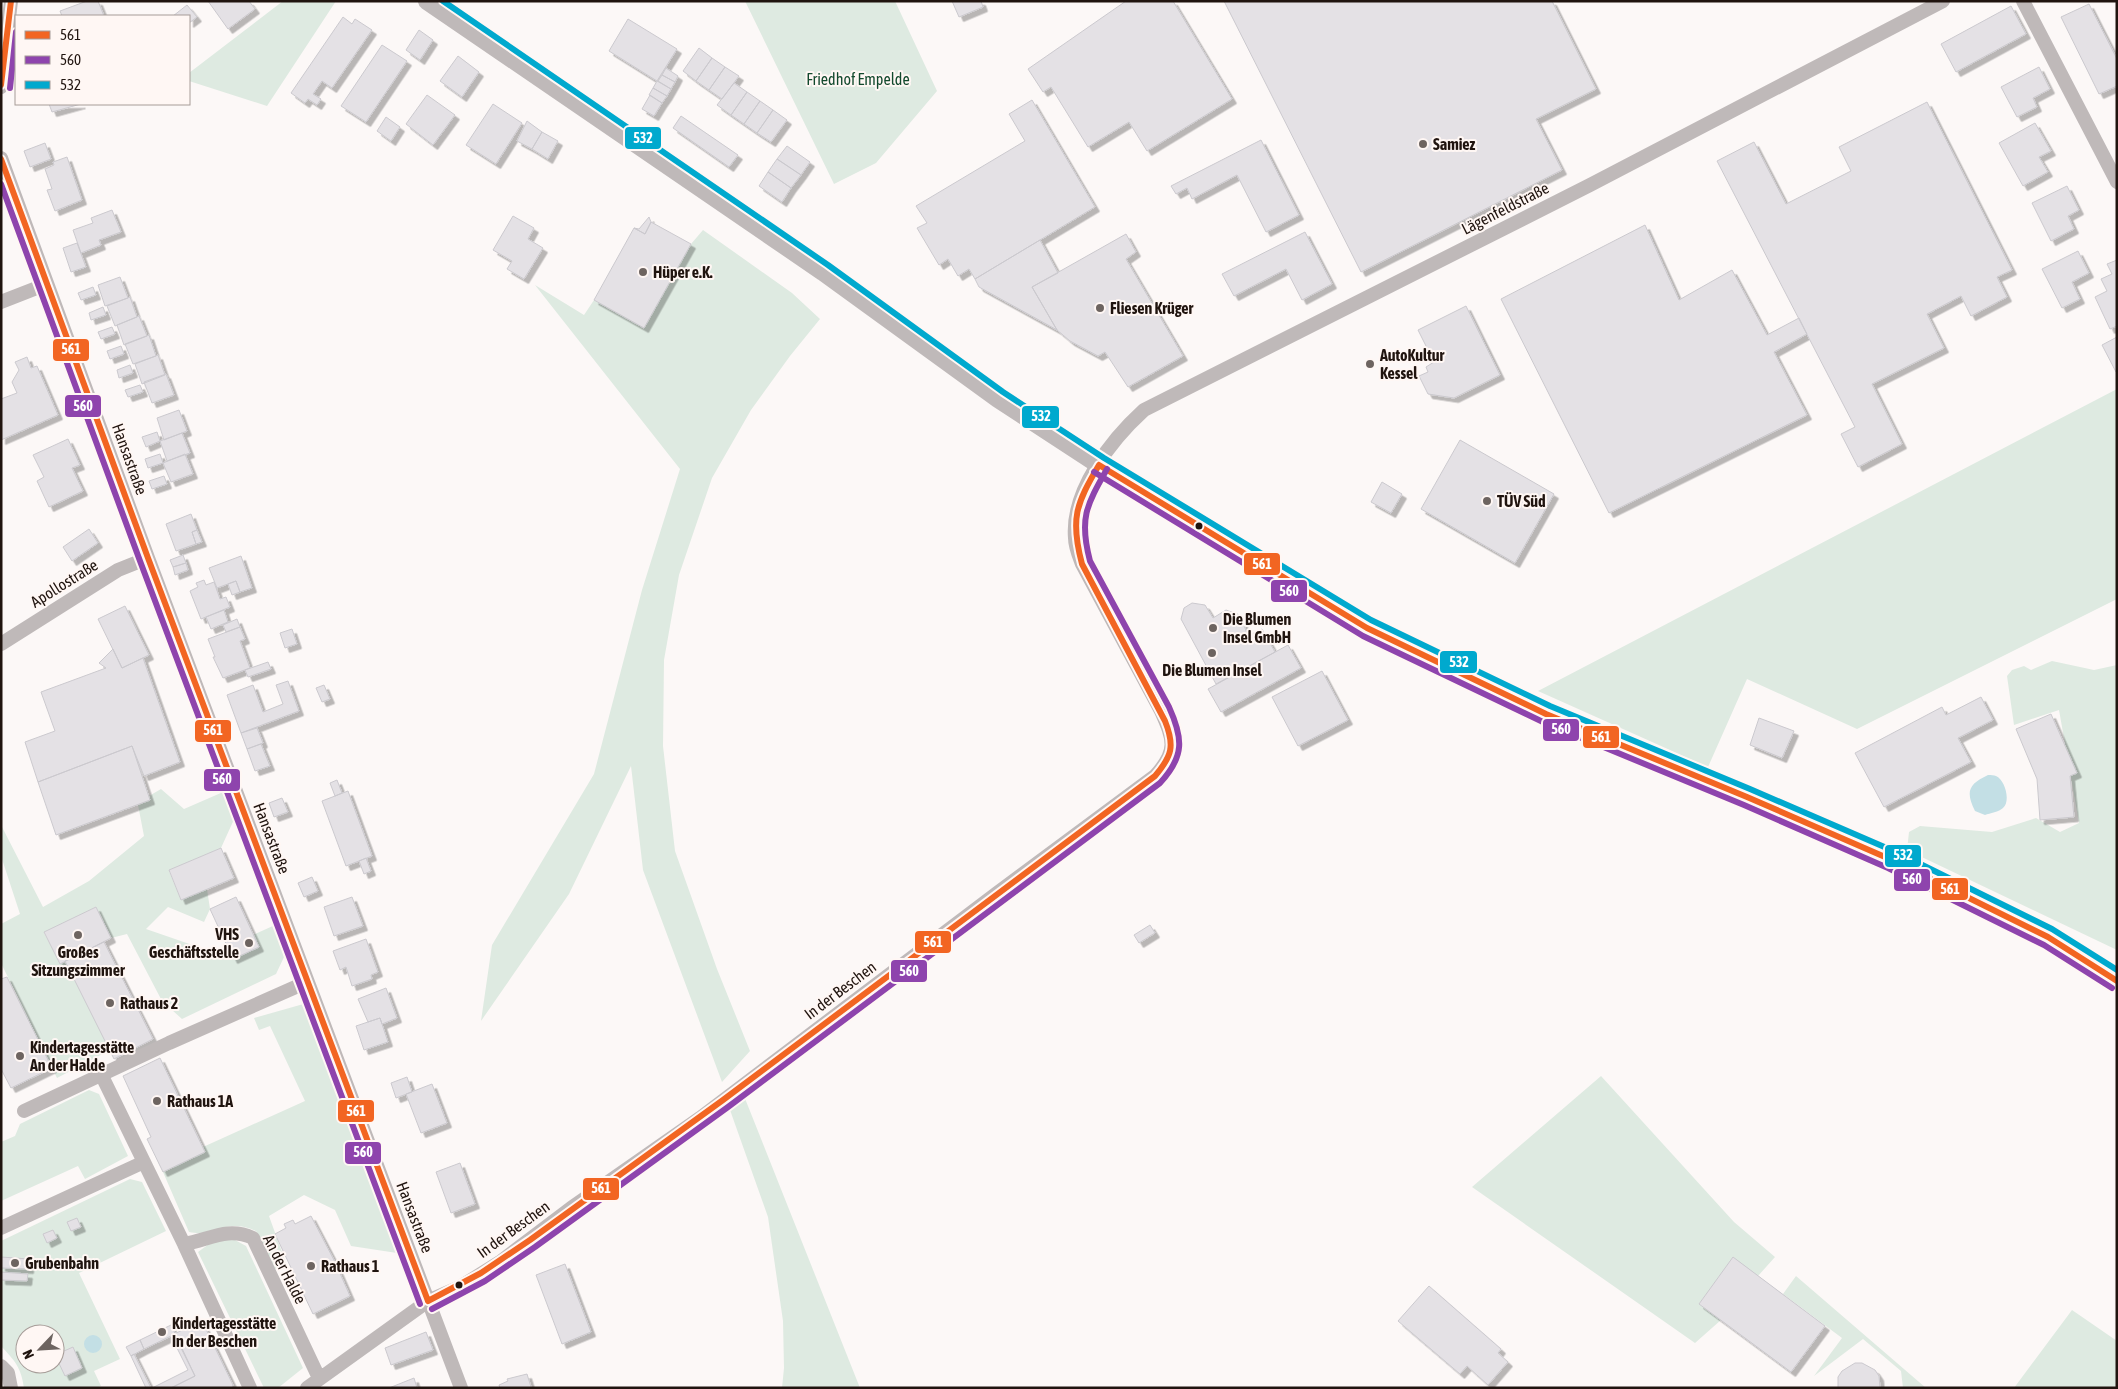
<svg xmlns="http://www.w3.org/2000/svg" width="2118" height="1389" viewBox="0 0 2118 1389" font-family="'Asap Condensed',sans-serif">
<style>
.green{fill:#deeae1;fill-rule:evenodd}
.water{fill:#c3dfe5}
.building{fill:#e4e1e5;stroke:#cbc9ce;filter:url(#shadow)}
.lines{fill:none;stroke-linecap:round;stroke-linejoin:round}
.minor{stroke:#bfb9b9;stroke-width:14}
.tertiary{stroke:#bfb9b9;stroke-width:18}
.bus-1-casing{stroke:#fff7f4;stroke-width:10}
.bus-2-casing{stroke:#fff7f4;stroke-width:10}
.bus-3-casing{stroke:#fff7f4;stroke-width:10}
.bus-1{stroke:#f26522;stroke-width:6}
.bus-2{stroke:#8e44ad;stroke-width:6}
.bus-3{stroke:#00a9ce;stroke-width:6}
.poi-dot{fill:#6d6460;stroke:#fff7f4;stroke-width:2}
.bus-dot{fill:#20140f;stroke:#fff7f4;stroke-width:2}
.labels{text-anchor:middle;dominant-baseline:central;stroke-width:4;stroke-linejoin:round;paint-order:stroke}
.park-label{font-size:16px;fill:#12492d;stroke:#fff7f4}
.poi-label{font-size:16px;font-weight:bold;fill:#20140f;stroke:#fff7f4;text-anchor:start}
.street-label{font-size:16px;fill:#20140f;stroke:#fff7f4}
.line-badge{stroke:#fff7f4;stroke-width:2}
.badge-label{font-size:14px;text-anchor:middle;font-weight:bold;fill:#fff}
</style>
<defs>
<filter id="shadow"><feDropShadow dx="4.5" dy="4.5" stdDeviation="0" flood-color="#0004"/></filter>
</defs>
<rect width="100%" height="100%" fill="#fcf8f7"/>
<path class="green" d="M283,1H336L267,106L189,81V73Z
M745,1H895L937,91L876,163L834,184Z
M703,230L792,293L820,319L790,356L751,410L712,478L679,575L664,660L663,746L675,851L717,969L750,1051L722,1082L643,870L631,766L569,894L481,1021L492,945L594,774L642,590L680,469L535,285L584,315L594,300L644,328L691,244Z
M2117,389V599L1857,729L1747,679L1708,767L1538,691Z
M2052,661L2094,670L2117,665V950L1907,850L1909,832L1920,826L1992,832L2036,818L2060,832L2079,823L2059,710L2014,725L2007,676L2012,670L2024,666L2031,670Z
M161,789L184,809L230,789L236,815L221,848L169,871L181,900L207,889L210,909L204,922L168,907L146,929L233,959L259,947L253,935L275,925L284,957L276,974L182,1019L162,1001L127,934L111,938L96,907L44,933L60,963L65,961L110,1050L57,1078L1,963V924L20,914L1,856V825L43,907L89,881L144,836L138,805L150,800L149,796Z
M307,1003L397,1253L351,1246L335,1210L304,1195L269,1216L287,1266L274,1269L256,1231C223,1217 217,1238 189,1232L163,1172L205,1152L203,1147L305,1101L270,1026L259,1030L254,1018Z
M1601,1076L1734,1222L1775,1257L1758,1276L1733,1258L1699,1304L1721,1320L1695,1343L1472,1187Z
M89,1090L99,1094L128,1156L85,1179L78,1166L1,1201V1142L15,1136L20,1124Z
M744,1096L860,1388H782L784,1368L783,1321L768,1217L730,1110Z
M130,1179L142,1182L166,1231L79,1273L120,1359L94,1371L101,1386L97,1388H24C21,1367 15,1361 1,1346V1241ZM25,1334H55V1364H25Z
M225,1239L235,1240L246,1246L303,1368L278,1388H264L198,1252L213,1241Z
M1796,1276L1926,1388H1903L1901,1371L1863,1339L1814,1376L1842,1338L1783,1294Z
M2072,1310L2117,1341V1388H2014Z"/>
<path class="water" d="M1988,775C1991,775 1994,775 1996,776C2005,780 2011,801 2003,808C1999,812 1990,813 1985,815L1975,811C1965,791 1969,784 1988,775Z
M84 1344a9 9 0 1 1 18 0a9 9 0 1 1-18 0Z"/>
<path class="building" d="M87,1H98L104,16H62L60,11Z
M208,1H249L255,9L228,29Z
M952,1H981L983,7L959,17Z
M1126,1H1173L1232,99L1147,151L1129,122L1088,147L1051,87L1043,92L1028,69Z
M1224,1H1552L1596,89L1536,119L1562,170L1361,272Z
M2089,4L2117,59V86L2099,94L2061,17Z
M187,5L197,17L189,23V16H173Z
M2011,6L2026,34L1956,72L1941,44Z
M343,17L352,24L355,19L372,30L332,88L322,81L313,94L321,99L317,105L308,99L305,103L291,93Z
M628,19L677,49L657,81L609,51Z
M419,30L433,40L420,60L406,50Z
M382,45L407,61L366,122L341,106Z
M699,48L712,58L696,81L683,71Z
M458,56L479,72L462,97L440,81Z
M712,58L725,67L709,90L696,81Z
M725,67L739,76L722,99L709,90Z
M2039,67L2050,89L2033,98L2037,107L2017,117L2001,87Z
M666,68L678,76L675,82L662,75Z
M662,75L675,82L671,89L658,81Z
M657,81L671,89L667,96L653,88Z
M734,83L747,92L731,115L717,105Z
M653,88L667,96L662,103L649,95Z
M747,92L760,101L744,124L731,115Z
M427,95L455,115L433,145L406,124Z
M650,95L662,103L654,116L642,109Z
M1032,100L1095,207L975,279L969,269L958,276L948,259L939,265L917,228L927,223L916,206L1025,141L1009,114Z
M760,101L773,110L757,133L744,124Z
M1927,102L2012,270L1997,277L2007,297L1971,316L1961,296L1927,314L1944,348L1872,384L1902,444L1858,467L1841,434L1855,427L1717,161L1754,142L1786,204L1851,171L1839,147Z
M49,104H81L52,112Z
M493,104L522,123L496,164L466,145Z
M773,110L787,120L771,142L757,133Z
M681,116L738,155L729,167L673,128Z
M386,117L400,127L391,141L377,131Z
M527,121L542,132L532,149L517,141Z
M2035,123L2051,151L2039,157L2048,172L2023,186L1999,143Z
M542,132L558,141L548,159L532,149Z
M1261,140L1299,215L1266,232L1237,175L1192,199L1187,188L1176,194L1171,186Z
M45,143L51,159L30,167L24,151Z
M787,146L810,162L801,175L777,159Z
M67,157L82,200L55,211L47,190L52,189L45,169L54,165L53,162Z
M777,159L801,175L791,188L768,172Z
M768,172L791,188L782,202L759,186Z
M2067,186L2079,210L2068,216L2074,229L2051,241L2032,203Z
M112,210L121,232L99,240L101,245L81,253L73,230L93,223L91,218Z
M513,216L534,228L528,239L543,248L524,279L507,269L512,261L493,250Z
M649,217L651,222L645,234L634,228L639,229Z
M651,222L691,244L644,328L594,300L634,228L645,234Z
M1645,225L1679,300L1732,270L1767,335L1799,318L1807,334L1774,352L1807,415L1609,513L1501,299Z
M1305,232L1332,284L1302,300L1286,269L1234,296L1222,274Z
M1126,234L1136,252L1126,259L1183,356L1128,387L1105,352L1098,356L1070,341L1057,330L1032,287Z
M1040,240L1058,273L1032,287L1057,330L979,287L975,279Z
M77,243L86,267L71,272L63,248Z
M2078,251L2089,273L2072,282L2080,299L2062,308L2042,269Z
M2117,260V326L2110,329L2095,297L2107,291L2101,279L2112,274L2107,264Z
M120,277L128,298L105,306L98,285Z
M93,287L96,295L81,300L78,293Z
M130,297L137,317L115,326L107,306Z
M1466,306L1500,375L1454,398L1428,394L1419,376L1428,372L1426,367L1434,362L1418,330Z
M103,307L106,315L91,320L89,313Z
M139,316L147,336L124,345L117,325Z
M112,327L115,334L101,339L98,332Z
M149,335L156,356L133,364L125,344Z
M2117,337V372H2116L2102,345Z
M121,346L124,354L110,359L107,351Z
M158,355L165,375L142,384L135,364Z
M27,357L31,368L37,366L58,415L1,440V399L17,393L12,382L19,370L15,362Z
M130,365L133,373L119,378L117,370Z
M166,374L174,395L152,403L144,382Z
M140,385L143,392L128,397L125,390Z
M179,410L187,431L164,440L157,418Z
M157,432L160,441L146,447L142,437Z
M182,433L190,453L167,461L160,441Z
M68,439L80,465L72,468L83,491L49,507L37,481L44,477L33,455Z
M1460,440L1554,494L1515,563L1421,509Z
M160,454L163,463L148,468L145,459Z
M185,454L193,474L171,482L163,463Z
M164,476L167,484L152,489L149,481Z
M1382,482L1402,494L1391,513L1371,502Z
M191,514L197,530L192,532L196,544L176,551L166,524Z
M89,529L98,543L72,561L63,547Z
M197,530L202,542L196,544L192,532Z
M183,555L186,563L173,567L170,560Z
M241,556L252,588L240,592L236,581L217,588L209,568Z
M186,563L188,570L175,575L173,567Z
M204,580L206,585L214,582L220,599L226,597L230,607L201,619L190,591L198,587L196,583Z
M236,581L240,592L232,595L228,584Z
M1192,603L1205,605L1213,618L1226,610L1240,615L1248,636L1262,629L1275,652L1216,684L1181,619L1184,608Z
M125,606L149,655L122,668L98,619Z
M224,610L228,622L211,629L206,617Z
M237,619L240,627L226,632L223,625Z
M240,627L245,639L240,641L250,668L223,678L213,657H215L208,639Z
M292,629L297,644L285,648L280,633Z
M1288,645L1301,668L1221,712L1208,689Z
M113,649L122,668L143,658L180,762L144,776L132,746L38,782L25,742L55,731L41,692L106,668L99,663Z
M268,662L271,669L248,677L245,670Z
M1322,671L1348,720L1298,746L1272,697Z
M288,681L299,711L241,733L227,695L253,685L263,712L283,704L276,685Z
M324,685L330,699L322,702L316,688Z
M1981,697L1993,720L1958,738L1971,762L1884,807L1855,753L1942,707L1946,715Z
M2051,714L2077,773L2070,776L2074,817L2040,820L2037,779L2016,729Z
M1759,718L1794,731L1782,758L1750,745Z
M257,728L263,743L247,749L241,733Z
M261,744L270,766L255,771L247,749Z
M132,746L150,800L56,835L38,782Z
M337,780L342,793L335,796L330,783Z
M348,791L372,856L346,866L322,801Z
M282,798L288,812L274,817L269,803Z
M221,848L234,878L181,900L169,870Z
M366,858L371,871L364,874L359,861Z
M312,877L318,891L304,897L298,883Z
M236,897L259,947L233,959L210,909Z
M352,897L363,926L334,936L324,907Z
M96,907L111,938L60,964L44,932Z
M1150,925L1155,933L1139,943L1134,935Z
M366,939L378,972L371,975L372,979L352,986L346,967L340,970L333,951Z
M104,942L153,1039L114,1059L65,961Z
M7,977L52,1068L11,1088L1,1069V979Z
M386,988L397,1018L382,1024L380,1018L368,1022L358,999Z
M380,1018L388,1042L364,1050L356,1026Z
M160,1058L205,1152L163,1172L147,1139L151,1137L123,1076Z
M407,1077L412,1092L396,1098L391,1083Z
M432,1084L447,1123L421,1133L406,1094Z
M460,1163L475,1204L451,1213L436,1172Z
M311,1216L335,1262L350,1296L313,1314L275,1234L286,1228L284,1224L293,1220L295,1224Z
M77,1218L81,1227L71,1231L67,1222Z
M53,1230L57,1238L47,1243L43,1234Z
M1,1257L29,1259V1269L1,1268Z
M1733,1257L1825,1326L1791,1372L1699,1304Z
M565,1264L591,1332L562,1344L536,1275Z
M1,1272L28,1274L27,1281L1,1280Z
M1429,1286L1501,1349L1498,1353L1508,1362L1488,1385L1467,1366L1460,1374L1398,1321Z
M202,1321L233,1385L232,1388H171L195,1376L174,1334Z
M171,1325L195,1376L171,1388H152L188,1370L171,1336L144,1349L140,1340Z
M426,1332L433,1350L391,1365L385,1348Z
M140,1340L144,1349L131,1356L126,1347Z
M73,1347L82,1368L65,1376L55,1355Z
M134,1354L151,1388H146L131,1356Z
M1855,1363H1862L1875,1370L1879,1376L1880,1388H1838V1377L1842,1371Z
M527,1374L531,1387L534,1388H500L499,1385L508,1381L507,1379Z
M414,1378L417,1388H389Z"/>
<g class="lines">
<path class="minor" d="M2023,1L2117,182
M1,87L11,1
M1,158L148,558L461,1388
M1,302L47,284
M1,644L118,570L148,558
M101,1074L184,1244L250,1388
M24,1111L169,1043L307,982
M1,1228L144,1162
M184,1244C209,1240 227,1226 253,1238L319,1378
M1,1366L8,1373L11,1388
M307,1388L428,1301L460,1287L500,1262L571,1208L700,1118L997,893L1155,776C1178,751 1174,740 1161,711L1082,564C1079,556 1075,547 1075,538C1071,491 1111,440 1144,410L1590,185L1943,1"/>
<path class="tertiary" d="M427,1L823,272L998,399L1099,465L1229,545L1367,628L1546,714L1747,797L1892,860L2048,937L2117,981"/>
<defs>
<path id="bus-1" d="M1,85L11,1
M1,159L148,558L428,1301
M1099,465L1367,628L1546,714L1747,797L1892,860L2048,937L2117,981
M428,1301L481,1273L530,1240L723,1100L1155,776C1172,756 1175,746 1165,721L1082,564C1070,519 1076,504 1099,465"/>
<path id="bus-2" d="M10,88L16,32
M1,184L140,561L420,1304
M1094,472L1363,636L1543,722L1744,805L1888,868L2044,945L2112,988
M432,1309L485,1281L535,1247L728,1107L1160,783C1185,756 1183,738 1169,707L1090,561C1079,519 1086,506 1107,469"/>
<path id="bus-3" d="M443,1L828,265L1003,392L1104,458L1371,620L1550,706L1750,789L1896,852L2052,929L2117,970"/>
</defs>
<use href="#bus-1" class="bus-1-casing"/>
<use href="#bus-2" class="bus-2-casing"/>
<use href="#bus-3" class="bus-3-casing"/>
<use href="#bus-1" class="bus-1"/>
<use href="#bus-2" class="bus-2"/>
<use href="#bus-3" class="bus-3"/>
</g>
<g class="poi-dot">
<circle cx="1423" cy="144" r="5"/>
<circle cx="643" cy="272" r="5"/>
<circle cx="1100" cy="308" r="5"/>
<circle cx="1370" cy="364" r="5"/>
<circle cx="1487" cy="501" r="5"/>
<circle cx="1213" cy="628" r="5"/>
<circle cx="1212" cy="653" r="5"/>
<circle cx="78" cy="935" r="5"/>
<circle cx="249" cy="943" r="5"/>
<circle cx="110" cy="1003" r="5"/>
<circle cx="20" cy="1056" r="5"/>
<circle cx="157" cy="1101" r="5"/>
<circle cx="15" cy="1263" r="5"/>
<circle cx="311" cy="1266" r="5"/>
<circle cx="162" cy="1332" r="5"/>
</g>
<g class="bus-dot">
<circle cx="1199" cy="526" r="4.5"/>
<circle cx="459" cy="1285" r="4.5"/>
</g>
<g class="labels">
<g class="park-label">
<text x="858" y="79">Friedhof Empelde</text>
</g>
<g class="poi-label">
<text x="1433" y="144">Samiez</text>
<text x="653" y="272">Hüper e.K.</text>
<text x="1110" y="308">Fliesen Krüger</text>
<text x="1380" y="355">AutoKultur<tspan x="1380" dy="18">Kessel</tspan></text>
<text x="1497" y="501">TÜV Süd</text>
<text x="1223" y="619">Die Blumen<tspan x="1223" dy="18">Insel GmbH</tspan></text>
<text x="1212" y="670" text-anchor="middle">Die Blumen Insel</text>
<text x="239" y="934" text-anchor="end">VHS<tspan x="239" dy="18">Geschäftsstelle</tspan></text>
<text x="78" y="952" text-anchor="middle">Großes<tspan x="78" dy="18">Sitzungszimmer</tspan></text>
<text x="120" y="1003">Rathaus 2</text>
<text x="30" y="1047">Kindertagesstätte<tspan x="30" dy="18">An der Halde</tspan></text>
<text x="167" y="1101">Rathaus 1A</text>
<text x="25" y="1263">Grubenbahn</text>
<text x="321" y="1266">Rathaus 1</text>
<text x="172" y="1323">Kindertagesstätte<tspan x="172" dy="18">In der Beschen</tspan></text>
</g>
<g class="street-label">
<text transform="translate(1505 208) rotate(-27)">Lägenfeldstraße</text>
<text transform="translate(130 459) rotate(70)">Hansastraße</text>
<text transform="translate(64 583) rotate(-32)">Apollostraße</text>
<text transform="translate(272 838) rotate(69)">Hansastraße</text>
<text transform="translate(840 990) rotate(-37)">In der Beschen</text>
<text transform="translate(415 1217) rotate(69)">Hansastraße</text>
<text transform="translate(513 1229) rotate(-36)">In der Beschen</text>
<text transform="translate(285 1269) rotate(63)">An der Halde</text>
</g>
</g>
<g class="line-badge">
<rect x="624" y="126" width="38" height="24" rx="5" fill="#00a9ce"/>
<rect x="52" y="338" width="38" height="24" rx="5" fill="#f26522"/>
<rect x="64" y="394" width="38" height="24" rx="5" fill="#8e44ad"/>
<rect x="1021" y="405" width="39" height="24" rx="5" fill="#00a9ce"/>
<rect x="1243" y="552" width="38" height="24" rx="5" fill="#f26522"/>
<rect x="1270" y="579" width="38" height="24" rx="5" fill="#8e44ad"/>
<rect x="1439" y="650" width="39" height="24" rx="5" fill="#00a9ce"/>
<rect x="1542" y="718" width="38" height="24" rx="5" fill="#8e44ad"/>
<rect x="194" y="719" width="38" height="24" rx="5" fill="#f26522"/>
<rect x="1582" y="725" width="38" height="24" rx="5" fill="#f26522"/>
<rect x="203" y="768" width="38" height="24" rx="5" fill="#8e44ad"/>
<rect x="1884" y="844" width="38" height="24" rx="5" fill="#00a9ce"/>
<rect x="1893" y="868" width="38" height="24" rx="5" fill="#8e44ad"/>
<rect x="1931" y="877" width="38" height="24" rx="5" fill="#f26522"/>
<rect x="914" y="930" width="38" height="24" rx="5" fill="#f26522"/>
<rect x="890" y="959" width="38" height="24" rx="5" fill="#8e44ad"/>
<rect x="337" y="1099" width="38" height="24" rx="5" fill="#f26522"/>
<rect x="344" y="1141" width="38" height="24" rx="5" fill="#8e44ad"/>
<rect x="582" y="1177" width="38" height="24" rx="5" fill="#f26522"/>
</g>
<g class="badge-label">
<text x="643" y="143">532</text>
<text x="71" y="354">561</text>
<text x="83" y="411">560</text>
<text x="1041" y="421">532</text>
<text x="1262" y="569">561</text>
<text x="1289" y="596">560</text>
<text x="1459" y="667">532</text>
<text x="1561" y="734">560</text>
<text x="213" y="735">561</text>
<text x="1601" y="742">561</text>
<text x="222" y="784">560</text>
<text x="1903" y="860">532</text>
<text x="1912" y="884">560</text>
<text x="1950" y="894">561</text>
<text x="933" y="947">561</text>
<text x="909" y="976">560</text>
<text x="356" y="1116">561</text>
<text x="363" y="1157">560</text>
<text x="601" y="1193">561</text>
</g>
<rect width="2118" height="1389" fill="none" stroke="#20140f" stroke-width="5"/>
<rect x="15" y="15" width="175" height="90" fill="#fff7f4" stroke="#a69c98"/>
<rect x="25" y="31" width="25" height="8" fill="#f26522" stroke="#a69c98"/>
<text x="60" y="40" font-size="15" fill="#20140f">561</text>
<rect x="25" y="56" width="25" height="8" fill="#8e44ad" stroke="#a69c98"/>
<text x="60" y="65" font-size="15" fill="#20140f">560</text>
<rect x="25" y="81" width="25" height="8" fill="#00a9ce" stroke="#a69c98"/>
<text x="60" y="90" font-size="15" fill="#20140f">532</text>
<g transform="translate(40 1349) rotate(245)"><circle r="24" fill="#fff7f4" stroke="#a69c98"/>
<path d="M0-4L9 19L0 12L-9 19Z" fill="#6d6460"/>
<text y="-8" font-size="14" font-weight="bold" text-anchor="middle" fill="#20140f">N</text>
</g>
</svg>
